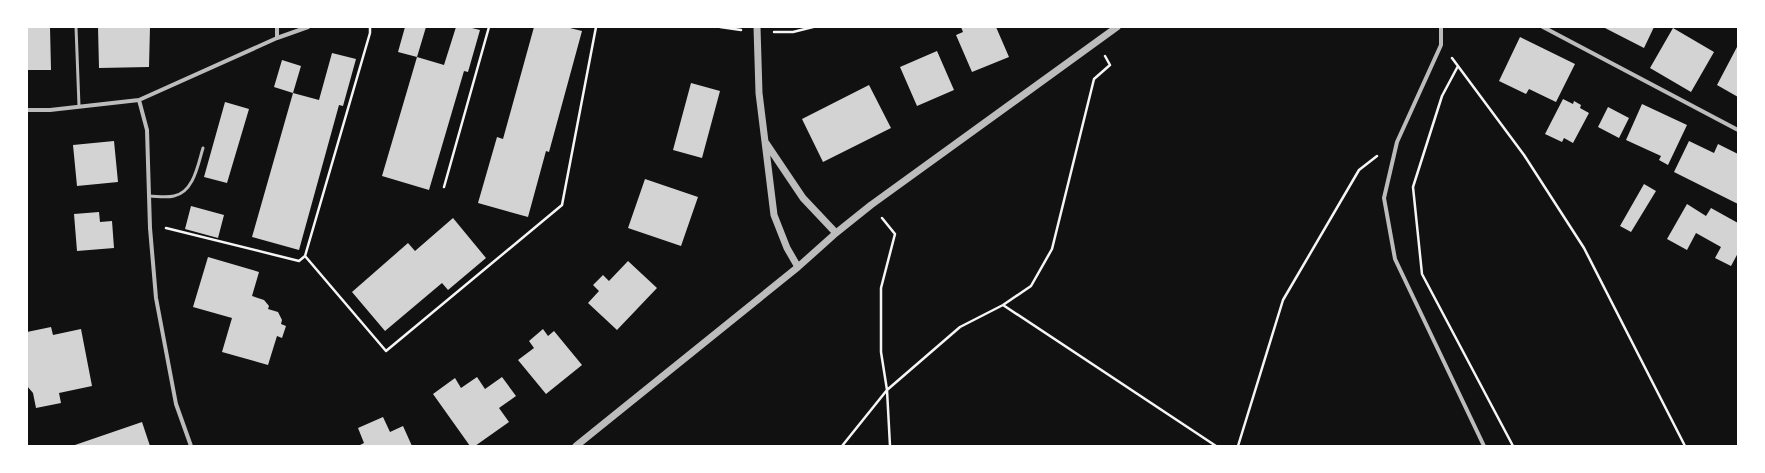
<svg xmlns="http://www.w3.org/2000/svg" width="1765" height="473" viewBox="0 0 1765 473" font-family="Signika,sans-serif">
<style>
.building{fill:#d3d3d3}
.lines{fill:none;stroke-linecap:round;stroke-linejoin:round}
.path{stroke:#f5f5f5;stroke-width:2.5}
.service{stroke:#bcbcbc;stroke-width:3}
.minor{stroke:#bcbcbc;stroke-width:4}
.tertiary{stroke:#bcbcbc;stroke-width:7}
</style>
<rect width="100%" height="100%" fill="#111"/>
<path class="building" d="M27,27H50L51,70H27Z
M98,27H150L149,67L99,68Z
M405,27H426L417,57L398,52Z
M456,27H468L480,30L468,72L464,71L429,190L382,176L417,57L444,65Z
M534,27H566L582,31L549,152L546,151L528,217L478,203L497,137L503,139Z
M961,27H996L1009,57L972,72L956,35L963,32Z
M1603,27H1654L1644,48Z
M1673,28L1714,52L1691,92L1650,68Z
M1520,37L1575,64L1556,102L1529,89L1526,94L1499,81Z
M1737,47H1738V97L1717,85Z
M937,51L954,90L917,106L900,67Z
M332,53L356,59L343,106L339,105L299,250L252,237L293,93L319,100Z
M282,60L301,66L293,93L274,87Z
M691,83L720,91L702,158L673,150Z
M869,85L891,128L823,162L802,119Z
M1563,99L1573,104L1574,101L1581,105L1580,108L1589,113L1573,143L1564,138L1562,142L1545,134Z
M225,102L249,109L227,183L204,177Z
M1642,104L1687,125L1668,165L1659,160L1661,156L1626,140Z
M1608,107L1629,118L1619,138L1598,127Z
M114,141L118,182L77,186L73,145Z
M1689,141L1714,153L1718,144L1738,154V204L1674,172Z
M645,179L698,197L681,246L628,228Z
M1644,184L1656,191L1631,232L1620,226Z
M1687,204L1706,216L1711,208L1738,223V253L1731,266L1715,258L1721,247L1696,233L1687,250L1667,239Z
M191,206L224,215L218,238L185,229Z
M99,212L100,222L112,221L114,248L77,251L74,214Z
M453,218L486,258L448,290L442,283L385,331L352,292L408,243L415,251Z
M208,257L259,272L252,296L264,300L269,306L268,309L278,312L282,320L281,324L286,326L282,338L277,336L268,365L222,352L232,318L193,307Z
M628,261L657,288L617,330L588,303L599,291L593,285L603,275L609,281Z
M51,327L53,335L81,329L92,386L59,393L61,403L36,408L33,393L27,386V332Z
M543,329L548,336L554,331L582,365L546,394L518,360L534,348L529,341Z
M477,377L485,389L502,377L516,396L499,408L509,422L475,446H470L433,394L455,378L461,388Z
M383,417L390,432L403,426L412,446H358L364,443L358,428Z
M142,422L150,446H72Z"/>
<g class="lines">
<path class="path" d="M720,27L741,30
M774,32H793L813,27
M1452,58L1524,155L1584,248L1685,446
M1458,66L1442,96L1413,187L1422,274L1513,446
M444,187L489,27
M882,218L895,234L881,288V352L887,390L890,446
M166,228L299,261L305,256L370,33V27
M305,256L386,351L562,205L596,27
M1003,305L1216,446
M842,446L887,390L960,327L1003,305L1031,286L1052,249L1094,79L1110,65L1105,56
M1238,446L1283,300L1359,170L1377,156"/>
<path class="service" d="M76,27L79,106
M149,196C156,196 166,198 174,196C194,192 198,164 203,148"/>
<path class="minor" d="M277,27V38
M1441,27V45L1397,142L1384,198L1395,259L1484,446
M1543,27L1738,130
M139,100L147,130L150,228L156,298L176,404L191,446
M27,110H50L139,100L277,38L308,27"/>
<path class="tertiary" d="M757,27L759,93L774,215L787,248L798,267
M766,143L803,198L836,233
M576,446L798,267L836,233L871,205L1117,27"/>
</g>
<rect width="1765" height="473" fill="none" stroke="#ffffff" stroke-width="56"/>
</svg>
